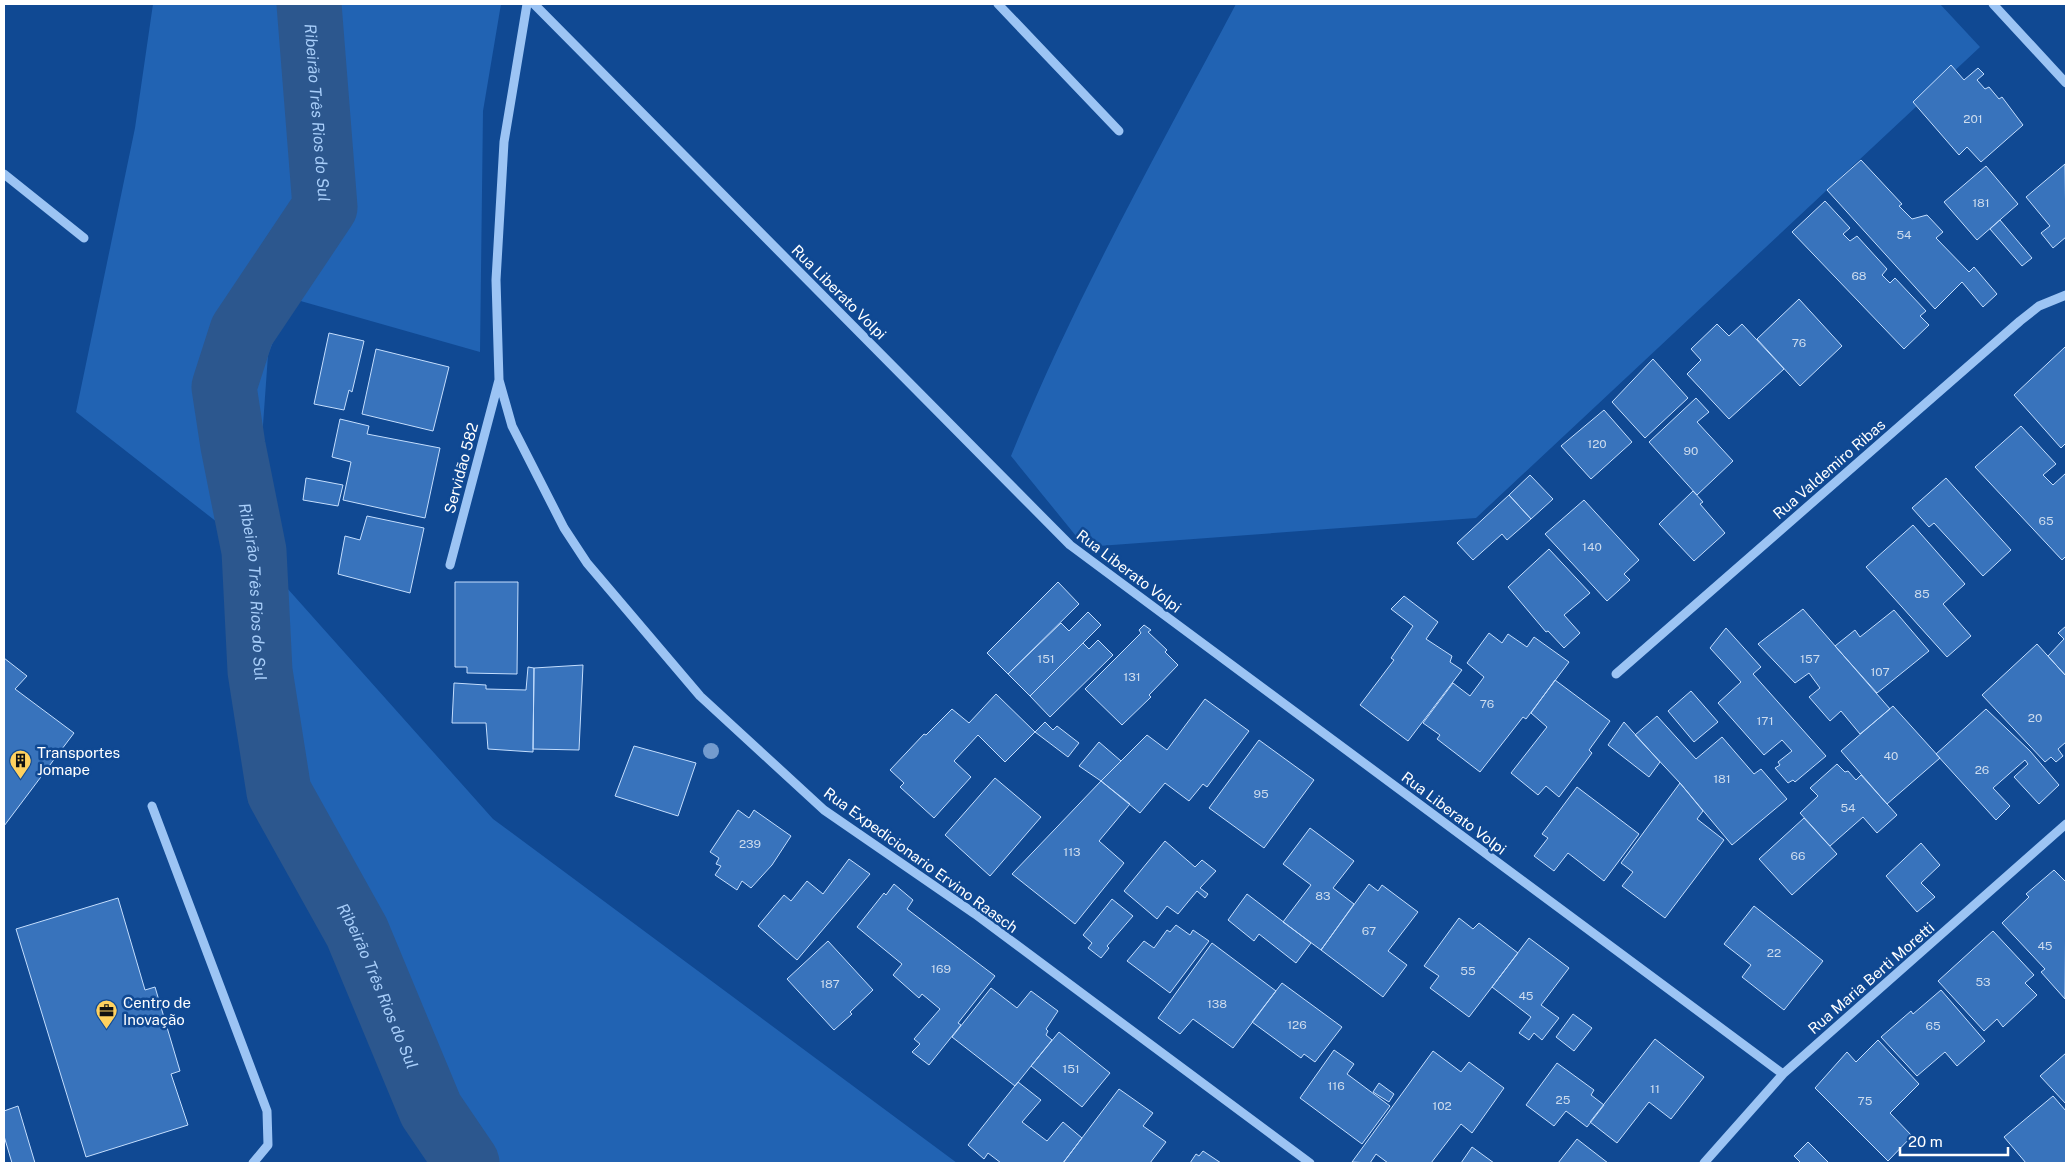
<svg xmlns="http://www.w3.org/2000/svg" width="2070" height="1167" viewBox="0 0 2070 1167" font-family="'Public Sans',sans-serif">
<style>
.green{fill:#2163b3}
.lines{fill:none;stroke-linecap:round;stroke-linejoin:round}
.river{stroke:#2c578e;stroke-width:65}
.building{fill:#3873bc;stroke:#c4defe}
.minor{stroke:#9cc4f4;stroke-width:9}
.tree{fill:#739bce}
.labels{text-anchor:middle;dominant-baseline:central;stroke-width:5;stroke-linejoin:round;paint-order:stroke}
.number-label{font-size:12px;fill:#cddcee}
.street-label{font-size:15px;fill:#fff;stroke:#104993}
.poi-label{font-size:15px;fill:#fff;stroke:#104993;text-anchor:start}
.water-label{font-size:16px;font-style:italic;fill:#a8cefa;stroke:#104993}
</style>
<rect width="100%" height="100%" fill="#104993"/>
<path class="green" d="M153,4H501L483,111L480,352L290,298L268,355L254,551L493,819L957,1163H467L431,1110L357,932L279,792L260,671L254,551L76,412L135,128Z
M1236,4H1940L1980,47L1476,518L1085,547L1011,456C1074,300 1157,153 1236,4Z"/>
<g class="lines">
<path class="river" id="s1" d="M309,4L325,207L242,331L224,387L233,446L254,551L260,671L279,792L357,932L431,1110L467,1163"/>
</g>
<path class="building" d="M1951,65L1964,80L1978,68L1984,74L1977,80L1985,89L1989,87L1999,99L2002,97L2023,125L1981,162L1967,147L1959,155L1913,102Z
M1861,160L1902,204L1899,206L1912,219L1927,215L1943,232L1936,238L1969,272L1974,267L1997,294L1983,307L1962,282L1935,309L1827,190Z
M2065,164L2066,237L2053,248L2041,233L2050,226L2026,197Z
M1986,166L2018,204L1977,240L1944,202Z
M1825,201L1850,228L1843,234L1850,241L1857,236L1887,269L1882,275L1890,283L1895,278L1926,311L1920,316L1929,325L1904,349L1792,232Z
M2000,220L2032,258L2022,266L1990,229Z
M1799,299L1842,346L1800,386L1757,339Z
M1717,324L1729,336L1742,324L1784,369L1729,419L1687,374L1701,360L1691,349Z
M329,333L364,341L352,392L349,390L344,410L314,404Z
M2065,347L2066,349V443L2061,448L2014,395Z
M376,349L449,367L433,431L362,414Z
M1653,359L1688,398L1645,438L1612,402Z
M1696,398L1709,412L1697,422L1733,461L1697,495L1649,442Z
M1604,410L1632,442L1591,479L1561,446Z
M340,419L369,426L367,434L440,448L425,518L343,500L351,462L332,457Z
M2021,426L2056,464L2043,475L2053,485L2066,473V556L2062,560L1975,467Z
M1530,475L1553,499L1531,519L1509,495Z
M306,478L343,485L338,506L303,500Z
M1946,478L2011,550L1983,576L1934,523L1929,527L1912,508Z
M1693,491L1703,502L1700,504L1725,533L1694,561L1659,524Z
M1509,495L1531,519L1507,540L1502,534L1473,560L1457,543Z
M1584,500L1639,560L1624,574L1630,580L1607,601L1545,534Z
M367,516L424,528L410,593L338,574L345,536L360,540Z
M1913,525L1965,584L1943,604L1971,636L1947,657L1866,567Z
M1549,549L1590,593L1564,615L1580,633L1564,648L1548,631L1546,632L1508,587Z
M455,582H518L517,674L467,673V667H455Z
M1058,582L1079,604L1008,674L987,653Z
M1404,596L1438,622L1426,639L1452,656L1450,662L1462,670L1408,741L1360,705L1394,660L1391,658L1413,626L1391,609Z
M1803,609L1890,709L1860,734L1841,711L1830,721L1809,697L1820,688L1809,673L1795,683L1758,644Z
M1894,610L1929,651L1877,693L1835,646L1855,630L1860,637Z
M1088,612L1101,625L1030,696L1008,674L1061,623L1069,631Z
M1144,625L1151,630L1148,632L1167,650L1165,652L1178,665L1149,695L1151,697L1122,725L1085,689L1141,633L1139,630Z
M2066,626V676L2048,656L2064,639L2058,633Z
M1726,628L1761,667L1753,674L1826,756L1795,782L1793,780L1788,783L1775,768L1780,765L1778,762L1792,751L1782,740L1764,755L1718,703L1741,682L1710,648Z
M1489,633L1502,643L1508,634L1527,647L1534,637L1569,662L1526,719L1523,717L1480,772L1437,739L1440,735L1423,723L1453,683L1470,696L1484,677L1467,663Z
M1098,640L1113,655L1050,717L1030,696L1083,643L1089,649Z
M2037,644L2066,676V742L2058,749L2063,756L2056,762L2051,757L2045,762L1982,695Z
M4,658L27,676L15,689L74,733L4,826Z
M583,665L579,750L533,749L534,668Z
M528,667L534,668L533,752L488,749L486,723H452L454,683L486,685V689L526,690Z
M1555,680L1610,721L1589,750L1592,753L1559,797L1546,786L1538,795L1511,773L1547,727L1531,713Z
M1691,691L1718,722L1694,742L1668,711Z
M996,694L1035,732L1005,762L978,735L954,761L971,777L934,818L900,787L904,783L890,770L924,734L926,735L952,709L969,723Z
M1205,699L1249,731L1207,787L1203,784L1189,801L1165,783L1140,813L1101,781L1147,735L1167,750Z
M1893,706L1940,758L1887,804L1841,751Z
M1986,709L2030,751L2059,785L2039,804L2014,777L2028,764L2025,760L1993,788L2010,806L1996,820L1936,754Z
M1657,716L1696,759L1722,737L1754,774L1761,769L1787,799L1732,845L1680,783L1635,735Z
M1045,722L1053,730L1057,726L1079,743L1068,757L1035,732Z
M1624,722L1660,762L1649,777L1608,745Z
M1259,740L1314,780L1264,848L1209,808Z
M1099,742L1121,761L1101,781L1079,766Z
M634,746L696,763L678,816L615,796Z
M1837,764L1845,772L1848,771L1856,780L1861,775L1897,815L1877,833L1863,817L1830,846L1800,813L1818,796L1810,788Z
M995,778L1041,817L990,876L945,835Z
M1101,781L1130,804L1099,841L1124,863L1075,924L1012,874Z
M1680,783L1703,811L1697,819L1724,840L1665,918L1622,886L1633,872L1621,863Z
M1577,787L1639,834L1604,881L1568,853L1554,871L1534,856L1548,838L1542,834Z
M738,810L749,818L754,810L791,836L772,865L751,888L742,881L737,890L715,875L721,866L716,864L719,858L710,852Z
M1804,818L1837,854L1792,895L1759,859Z
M1310,828L1354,861L1333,888L1354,904L1321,950L1283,922L1311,885L1283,864Z
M1165,841L1195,867L1202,860L1216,871L1200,888L1208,894L1205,898L1197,891L1178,914L1167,906L1157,919L1124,891Z
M1921,843L1940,865L1921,883L1935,897L1917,912L1886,876Z
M849,859L870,874L797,960L758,926L784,895L791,901L807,881L823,894Z
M2054,870L2066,882L2065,999L2041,972L2045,969L2002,923L2029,897L2026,894Z
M894,884L913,900L907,909L995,976L958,1023L961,1025L929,1065L912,1052L920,1044L914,1039L940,1009L922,994L919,998L893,975L902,964L857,927L884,893L886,895Z
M1369,884L1378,891L1382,885L1418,912L1388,951L1407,965L1383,997L1321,950Z
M1247,894L1311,943L1296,963L1259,934L1254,941L1228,920Z
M118,898L145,990L155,987L180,1071L171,1074L188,1125L86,1157L16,929Z
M1112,899L1133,916L1107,946L1109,948L1101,958L1088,948L1092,943L1083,935Z
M1754,906L1823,961L1784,1010L1742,977L1751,965L1724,944Z
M1459,918L1473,929L1479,923L1518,953L1469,1017L1430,988L1439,976L1424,966Z
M1176,925L1190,935L1193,930L1209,941L1170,993L1127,961L1144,941L1154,948L1167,930L1170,932Z
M1993,931L2034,975L2025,983L2037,995L2003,1027L1997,1019L1984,1031L1938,981Z
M1529,938L1569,968L1541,1005L1559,1018L1542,1040L1534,1033L1529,1040L1519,1033L1531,1017L1492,987Z
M828,941L873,990L850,1012L852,1014L834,1030L787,979Z
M1212,943L1276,991L1233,1048L1193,1019L1180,1034L1158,1018Z
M1282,983L1342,1027L1315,1062L1304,1054L1301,1058L1252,1022Z
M991,988L1017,1008L1031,991L1058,1011L1046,1029L1048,1031L1046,1035L1052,1040L1015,1086L952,1037Z
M1941,990L1985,1041L1957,1066L1945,1052L1917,1076L1881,1037L1911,1011L1913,1014Z
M1573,1014L1592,1028L1574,1051L1556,1037Z
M1059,1032L1110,1073L1082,1107L1031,1066Z
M1655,1039L1704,1077L1671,1119L1649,1102L1617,1143L1590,1122Z
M1878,1040L1919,1084L1890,1113L1912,1136L1888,1161L1815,1088L1847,1052L1856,1062Z
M1334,1050L1354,1064L1347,1074L1390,1106L1362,1144L1300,1098Z
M1433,1051L1461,1072L1469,1062L1504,1088L1472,1133L1461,1124L1431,1163H1388L1376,1154L1370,1163L1352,1162Z
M2066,1053V1104L2040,1076Z
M1557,1063L1594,1090L1591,1095L1604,1105L1587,1127L1566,1111L1554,1126L1526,1105Z
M1018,1082L1041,1100L1022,1122L1047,1141L1063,1122L1082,1138L1063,1163H1001L988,1153L984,1159L968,1145Z
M1379,1083L1394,1094L1389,1102L1373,1092Z
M1119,1089L1153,1113L1143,1126L1166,1142L1150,1163H1063Z
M2053,1096L2066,1111V1163H2026L2004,1137Z
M18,1106L35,1163H12L4,1136V1111Z
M1577,1139L1608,1163H1558Z
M1808,1142L1829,1163H1798L1800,1162L1794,1156Z
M1472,1147L1494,1163H1461Z
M1203,1151L1221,1163H1190L1196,1154L1199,1156Z"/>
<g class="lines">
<path class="minor" d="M527,4L504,142L496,280L499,380L512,426L564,528L587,563L700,696L824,810L975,914L1310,1163
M534,4L1070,545L1783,1074
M998,4L1119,131
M1993,4L2066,83
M4,174L84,238
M450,565L499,380
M1616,674L2020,321L2039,306L2066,295
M152,806L267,1111L268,1145L253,1163
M1704,1163L1783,1074L2066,824"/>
</g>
<circle class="tree" cx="711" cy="751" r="8"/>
<defs>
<symbol id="building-pin" viewBox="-11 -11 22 30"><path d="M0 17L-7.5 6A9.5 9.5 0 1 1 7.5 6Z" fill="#ffd15f" stroke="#104993"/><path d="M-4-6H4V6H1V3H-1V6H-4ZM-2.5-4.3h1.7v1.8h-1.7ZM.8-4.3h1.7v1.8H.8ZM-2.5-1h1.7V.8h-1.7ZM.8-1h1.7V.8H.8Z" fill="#111"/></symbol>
<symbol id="office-pin" viewBox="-11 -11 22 30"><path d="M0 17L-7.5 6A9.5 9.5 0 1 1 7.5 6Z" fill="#ffd15f" stroke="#104993"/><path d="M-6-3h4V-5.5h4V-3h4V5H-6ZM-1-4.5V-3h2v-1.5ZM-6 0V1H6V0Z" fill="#111"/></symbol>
</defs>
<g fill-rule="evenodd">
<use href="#building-pin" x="8" y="748" width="25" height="34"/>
<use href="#office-pin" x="94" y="998" width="25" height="34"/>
</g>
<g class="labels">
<g class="number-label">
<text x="1973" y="119">201</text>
<text x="1981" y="203">181</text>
<text x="1904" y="235">54</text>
<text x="1859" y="276">68</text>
<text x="1799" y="343">76</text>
<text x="1597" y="444">120</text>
<text x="1691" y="451">90</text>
<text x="2046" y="521">65</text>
<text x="1592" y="547">140</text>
<text x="1922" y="594">85</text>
<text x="1046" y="659">151</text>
<text x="1810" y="659">157</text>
<text x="1880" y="672">107</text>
<text x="1132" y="677">131</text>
<text x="1487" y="704">76</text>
<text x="2035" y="718">20</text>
<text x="1765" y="721">171</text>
<text x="1891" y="756">40</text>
<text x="1982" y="770">26</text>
<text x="1722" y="779">181</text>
<text x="1261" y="794">95</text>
<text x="1848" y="808">54</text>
<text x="750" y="844">239</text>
<text x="1072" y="852">113</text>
<text x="1798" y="856">66</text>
<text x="1323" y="896">83</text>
<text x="1369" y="931">67</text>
<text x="2045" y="946">45</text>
<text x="1774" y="953">22</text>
<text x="941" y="969">169</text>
<text x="1468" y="971">55</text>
<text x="1983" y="982">53</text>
<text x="830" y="984">187</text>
<text x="1526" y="996">45</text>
<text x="1217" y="1004">138</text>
<text x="1297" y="1025">126</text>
<text x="1933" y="1026">65</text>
<text x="1071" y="1069">151</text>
<text x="1336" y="1086">116</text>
<text x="1655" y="1089">11</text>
<text x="1563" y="1100">25</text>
<text x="1865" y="1101">75</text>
<text x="1442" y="1106">102</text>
</g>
<g class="street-label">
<text transform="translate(839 292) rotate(45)">Rua Liberato Volpi</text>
<text transform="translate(461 468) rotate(-75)">Servidão 582</text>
<text transform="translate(1829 469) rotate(-41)">Rua Valdemiro Ribas</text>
<text transform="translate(1129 571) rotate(37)">Rua Liberato Volpi</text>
<text transform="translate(1454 813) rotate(37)">Rua Liberato Volpi</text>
<text transform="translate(921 860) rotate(36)">Rua Expedicionario Ervino Raasch</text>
<text transform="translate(1871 978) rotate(-41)">Rua Maria Berti Moretti</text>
</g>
<g class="poi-label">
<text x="37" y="752">Transportes<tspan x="37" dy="17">Jomape</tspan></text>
<text x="123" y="1002">Centro de<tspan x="123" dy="17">Inovação</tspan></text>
</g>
<g class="water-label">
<text stroke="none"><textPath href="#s1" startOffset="109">Ribeirão Três Rios do Sul</textPath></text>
<text stroke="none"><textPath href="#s1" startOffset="619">Ribeirão Três Rios do Sul</textPath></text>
<text stroke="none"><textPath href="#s1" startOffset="1039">Ribeirão Três Rios do Sul</textPath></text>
</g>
</g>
<rect width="2070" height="1167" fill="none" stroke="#ffffff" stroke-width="10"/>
<path d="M1900 1147v8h108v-8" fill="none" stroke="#ffffff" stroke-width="2.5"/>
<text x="1908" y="1147" font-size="15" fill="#ffffff" stroke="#104993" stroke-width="4" paint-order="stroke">20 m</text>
</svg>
